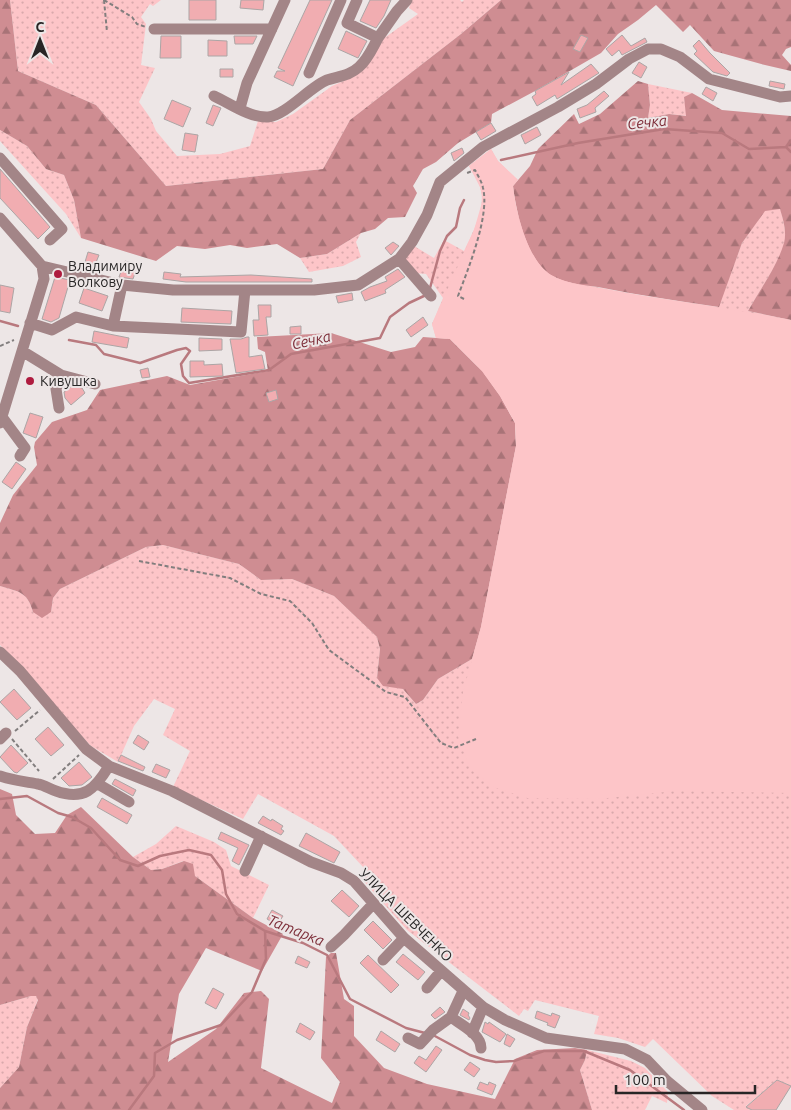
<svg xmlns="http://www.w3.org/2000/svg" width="791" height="1110" viewBox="0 0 791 1110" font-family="Ubuntu,sans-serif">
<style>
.grass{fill:url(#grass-dots)}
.forest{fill:url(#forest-firs)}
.green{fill:#fdc5c8}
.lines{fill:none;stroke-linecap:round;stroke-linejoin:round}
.stream{stroke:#b9797e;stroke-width:2.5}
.building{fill:#f1adb1;stroke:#aca5a5}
.path{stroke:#827e7e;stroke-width:2;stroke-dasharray:4 2.5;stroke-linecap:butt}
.minor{stroke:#a38587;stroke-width:11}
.poi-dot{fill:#af1b3f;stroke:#ede6e6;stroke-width:2}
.labels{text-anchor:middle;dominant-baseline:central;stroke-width:4;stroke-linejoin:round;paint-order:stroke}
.poi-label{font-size:14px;fill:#282626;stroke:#ede6e6;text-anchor:start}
.street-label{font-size:14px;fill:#282626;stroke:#ede6e6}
.water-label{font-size:15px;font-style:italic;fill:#7d2d38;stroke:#ede6e6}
</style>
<defs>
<pattern id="grass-dots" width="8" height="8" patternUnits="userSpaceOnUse" patternTransform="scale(1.25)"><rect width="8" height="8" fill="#fdc5c8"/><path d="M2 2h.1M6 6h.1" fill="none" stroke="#d9a9ac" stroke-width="1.8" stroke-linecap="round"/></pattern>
<pattern id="forest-firs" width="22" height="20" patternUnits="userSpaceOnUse" patternTransform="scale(1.25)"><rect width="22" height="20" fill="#cf8d92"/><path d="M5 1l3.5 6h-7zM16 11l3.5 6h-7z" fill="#a87377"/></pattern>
</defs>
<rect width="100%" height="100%" fill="#ede6e6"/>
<path class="grass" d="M10,0H161L153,6L150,4L141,17L146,24L141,65L155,68L139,102L151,119L156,131L177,156L220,154L250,146L258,121L276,122L293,114L332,86L355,76L380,41L418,14L409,8L412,0H460L462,2L464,0H501L461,34L350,120L323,169L166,186L96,105L18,71Z
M648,84L692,93L684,97L687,116L669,114L648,118L650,105Z
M0,130L27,146L46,169L64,175L74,200L81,238L66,214L0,141Z
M491,149L498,161L518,180L513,186L515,205L526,239L570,282L642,296L718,307L742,243L765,210L780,208C783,218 786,230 785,240C783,258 757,294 748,311L791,320V1086L777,1080L746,1106L752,1110H734L712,1096L653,1039L645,1047L618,1038L594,1034L599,1016L535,1000L528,1011L524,1009L519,1016L407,930L361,878L364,868L334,836L258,794L243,819L173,787L190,751L163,735L175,709L154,699L134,726L118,762L91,746L60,713L37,683L0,645V586C19,592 27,591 33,612H51L53,598L60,589L146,547L163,545L239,564L261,580L292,579L334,596L377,637L380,649L377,678L403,689L416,704L423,700L438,679L472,659L481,627L516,446C516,439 517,430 515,423C510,406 467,349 452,340C448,338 441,339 436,338L432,324L443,298L426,274L414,273L404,261L414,246L434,258L444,240L464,251C472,234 487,207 480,187C478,180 473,173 469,166Z
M361,233L356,242L361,257L343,266L309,272L300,258L327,254Z
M176,826L214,842L226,850L231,866L269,885L253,918L195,876L183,861L162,869L151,870L133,857L156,844Z
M31,996H36L38,999L27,1027L19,1067L0,1088V1005Z
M587,1050L631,1061L645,1068L668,1092L667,1103L652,1096L645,1110H592L580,1070L585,1060Z"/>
<path class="forest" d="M0,0H10L18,71L96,105L166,186L323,169L350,120L461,34L501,0H791V47L786,49L782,55L791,65V71L765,65L714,51L690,25L683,32L656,5L638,20L618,34L601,53L535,91L492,114L491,123L458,143L436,162L423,169L413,186L417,193L405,217L388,218L375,229L361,233L327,254L300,258L277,244L247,248L230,245L205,249L177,246L156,261L81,238L74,200L64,175L46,169L27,146L0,130Z
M638,81L648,84L650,105L648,118L669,114L686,116L684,97L692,93L722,110L791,116V320L748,311C760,289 777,267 784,243C787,232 783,219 780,209L765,211L742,243L719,307C678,301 638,295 598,287C583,285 564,283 551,275C527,260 516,212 513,186L530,166L538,149L574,114L579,124L600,114Z
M331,333L391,352L415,347L423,337L450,339L482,371L500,396L515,423L516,446L481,627L472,659L438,679L423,700L416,704L403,689L383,686L377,678L380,649L377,637L334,596L292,579L261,580L239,564L163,545L146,547L60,589L53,598L51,612L42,618L33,612C27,591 19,592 0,586V523L13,495L37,465L34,447L35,442L52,422L87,410L100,390L167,376L190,385L268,371L265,352L258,349L257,337Z
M0,789L12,794L16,815L35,834L55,833L67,815L81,807L133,857L151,870L162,869L184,861L193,864L195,876L253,918L283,934L262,971L206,948L179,994L168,1062L216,1029L244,993L261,991L269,999L261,1068L332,1103L340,1082L321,1058L326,957L331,953H336L344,999L354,1006V1036L384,1068L427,1084L495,1099L515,1059L537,1050L575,1048L587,1050L585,1060L580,1070L592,1110H0V1088L19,1067L27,1027L38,1000L36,996H31L0,1005Z"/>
<path class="green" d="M491,149L498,161L518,180L513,186C516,212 527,260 551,275C568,285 591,286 610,290C670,301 731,308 791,320V793L675,791L598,799L527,798L496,788L470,769L458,736L463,692L481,627L516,446L515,423L500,396L482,371L450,339L436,338L432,324L474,230L483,199L480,187L469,166Z"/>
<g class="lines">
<path class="stream" d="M786,147L791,152
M501,160L578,143L664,129L722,133L749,149L786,147L791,141
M430,288L440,251L447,236L456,227L460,208L464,200
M0,321L18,326
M69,340L96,345L104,354L140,363L177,350L186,348L190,351L181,364L183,376L189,383L269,370L291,354L380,338L390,317L409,303L426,295
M0,799L27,796L58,813L72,817L91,828L120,860L138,866L160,856L189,850L211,855L222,870L226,894L237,914L265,931L303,943L327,955L350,999L406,1028L425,1033
M433,1035L470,1055L485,1060L496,1062L514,1061L544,1051H584L630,1070L684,1110
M129,1110L154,1076L155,1053L177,1040L221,1025L252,992L266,959L265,931"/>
</g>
<path class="building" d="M189,0H216V20H189Z
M241,0H264L263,10L240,8Z
M310,0H332L293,86L274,77L277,71H285L278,68Z
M370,0H391L384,16L376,28L360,21Z
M346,31L367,41L358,58L338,49Z
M581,35L588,38L580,52L573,49Z
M622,35L631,46L645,38L647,42L622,55L619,50L612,56L606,49Z
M161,36H181V58H160Z
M234,36H257L253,44H235Z
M208,40L227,41V56H208Z
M699,40L710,53L730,73L727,76L713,72L694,54L697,51L693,46Z
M639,62L647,67L641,78L632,73Z
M591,64L599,73L557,99L555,95L537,106L532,97L536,94L535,91L569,72L561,85Z
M220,69H233V77H220Z
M770,81L785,84L784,89L769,86Z
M706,87L717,93L713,101L702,94Z
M604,91L609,96L595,108L596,112L580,118L577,109L587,105Z
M172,100L191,108L183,127L164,119Z
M213,105L221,108L213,126L206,123Z
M491,123L496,131L481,140L476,132Z
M537,127L541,135L525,144L521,135Z
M185,133L198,135L195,152L182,150Z
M462,148L464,153L454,161L451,153Z
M0,169L50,227L38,239L0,198Z
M393,242L399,246L391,255L385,248Z
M88,252L99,255L95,265L85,262Z
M125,261L138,265L133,279L119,277Z
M398,269L405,277L385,290L386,293L365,301L361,292L370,287L387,281L385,277Z
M164,272L181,274L180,277L251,275L312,279V282H186L163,279Z
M55,277L70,280L59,318L51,322L42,319Z
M0,285L14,288L10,313L0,311Z
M84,288L108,296L102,311L79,303Z
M352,293L353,300L338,303L336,296Z
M258,305H271V317H266L268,335L254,336L253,320H259Z
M182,308L232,311L231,324L181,322Z
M423,317L428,325L411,337L406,330Z
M301,326V334H290V327Z
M94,331L129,338L127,348L92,342Z
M247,337H249V357L262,355L265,369L236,373L230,339H241Z
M199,338L222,339V350L199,351Z
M190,361H204V365L222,364L223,376L190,377Z
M148,368L150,377L142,378L140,370Z
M72,386L82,388L85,393L71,405L65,398L64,392Z
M276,390L278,399L269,402L266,393Z
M30,413L43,417L36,438L23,433Z
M16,462L26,469L12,489L2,482Z
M14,689L31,708L17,720L0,702Z
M48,727L64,745L51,756L35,739Z
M138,735L149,742L144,750L133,743Z
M11,745L28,763L17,773L14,772L0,757Z
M121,755L145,767L143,771L118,761Z
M79,762L92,777L82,785L69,786L61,778Z
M156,764L170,770L166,778L152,772Z
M115,779L136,790L133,796L112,784Z
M102,798L132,815L127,824L97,807Z
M263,816L271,821L272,819L283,826L281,829L284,831L281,835L258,823Z
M221,832L249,845L239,865L232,861L238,848L218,839Z
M306,833L340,852L334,863L299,846Z
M342,890L359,906L349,917L331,901Z
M272,910L283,916L277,925L267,919Z
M373,921L392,940L383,949L364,930Z
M403,954L425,972L418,980L396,962Z
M368,955L399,985L391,993L360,963Z
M298,956L310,962L307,968L295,963Z
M213,988L224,994L216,1009L205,1003Z
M440,1007L445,1012L435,1019L431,1015Z
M463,1009L469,1013L468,1015L470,1018L469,1020L460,1015Z
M537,1011L551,1016L552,1013L560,1016L555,1028L547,1025L548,1023L535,1018Z
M485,1022L488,1024L489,1022L506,1034L500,1042L482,1032Z
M300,1023L315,1032L310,1040L296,1032Z
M381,1031L400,1044L395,1052L376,1040Z
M507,1034L515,1039L510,1047L504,1044Z
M436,1046L442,1050L426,1072L414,1063L419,1056L426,1060Z
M470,1062L480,1069L474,1077L464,1070Z
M777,1080L791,1086L776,1110H752L746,1107Z
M480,1082L488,1085L489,1082L496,1085L492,1095L477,1089Z"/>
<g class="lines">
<path class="path" d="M104,0L132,17L137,24L146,27
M104,0L107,32
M464,299L458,296C468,269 490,216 483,188C482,182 478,176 475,170L467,173
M0,346L14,340
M139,561L230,578L261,594L290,601L312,623L329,650L386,692L405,697L441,743L454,748L476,739
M15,731L40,710
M12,739L39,771
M53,779L79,755"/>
<path class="minor" d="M154,29H272
M378,38L397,11L407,0
M309,73L341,0
M214,96C231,104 250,118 268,117C285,116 311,86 327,80C339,76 349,76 359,67C368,59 372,49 378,38L347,23L357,0
M240,108L247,83L285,0
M0,158L62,229L50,240
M0,218L42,266L44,279L0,423
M399,259L431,296
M42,266L122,285L173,290H314L358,285L399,259L412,242L427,215L440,182L483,147L558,107L596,84L629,59L648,49H661L680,57L709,79L780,97L791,96
M30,323L52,330L76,317L113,326L241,332L245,290
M113,326L122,285
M22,351L61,375L95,384
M59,408L56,389L61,375
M2,417L25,448L20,456
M0,652L20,671L86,749L109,766L172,791L311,862L341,873L354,881L404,938L483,1007L505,1020L546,1038L625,1049L647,1060L667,1081L702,1110
M0,739L6,733
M0,776C14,781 24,781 38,784C44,785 50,789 56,791C84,801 95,789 109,766
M98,784L129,802
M245,871L261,836
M331,947L344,935L373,904
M383,960L404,938
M427,988L441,971
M451,1017C461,1025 481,1034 481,1048
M472,1033L483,1007
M408,1038L420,1044L433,1030L451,1017L463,991"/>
</g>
<g class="poi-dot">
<circle cx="58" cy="274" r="5"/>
<circle cx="30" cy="381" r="5"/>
</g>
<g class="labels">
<g class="poi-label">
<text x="68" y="266">Владимиру<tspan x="68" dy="16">Волкову</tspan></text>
<text x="40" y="381">Кивушка</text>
</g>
<g class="street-label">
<text transform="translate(406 915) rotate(45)">УЛИЦА ШЕВЧЕНКО</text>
</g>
<g class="water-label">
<text transform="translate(647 122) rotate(-6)">Сечка</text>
<text transform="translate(311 340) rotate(-13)">Сечка</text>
<text transform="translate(296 930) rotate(22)">Татарка</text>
</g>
</g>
<g transform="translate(40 40)" stroke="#ede6e6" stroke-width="4" paint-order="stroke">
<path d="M0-4L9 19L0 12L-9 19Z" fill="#282626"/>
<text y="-8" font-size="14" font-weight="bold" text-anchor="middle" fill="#282626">С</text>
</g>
<path d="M616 1085v8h139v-8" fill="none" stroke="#282626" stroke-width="2.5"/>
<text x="624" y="1085" font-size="15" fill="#282626" stroke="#ede6e6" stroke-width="4" paint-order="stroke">100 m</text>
</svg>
